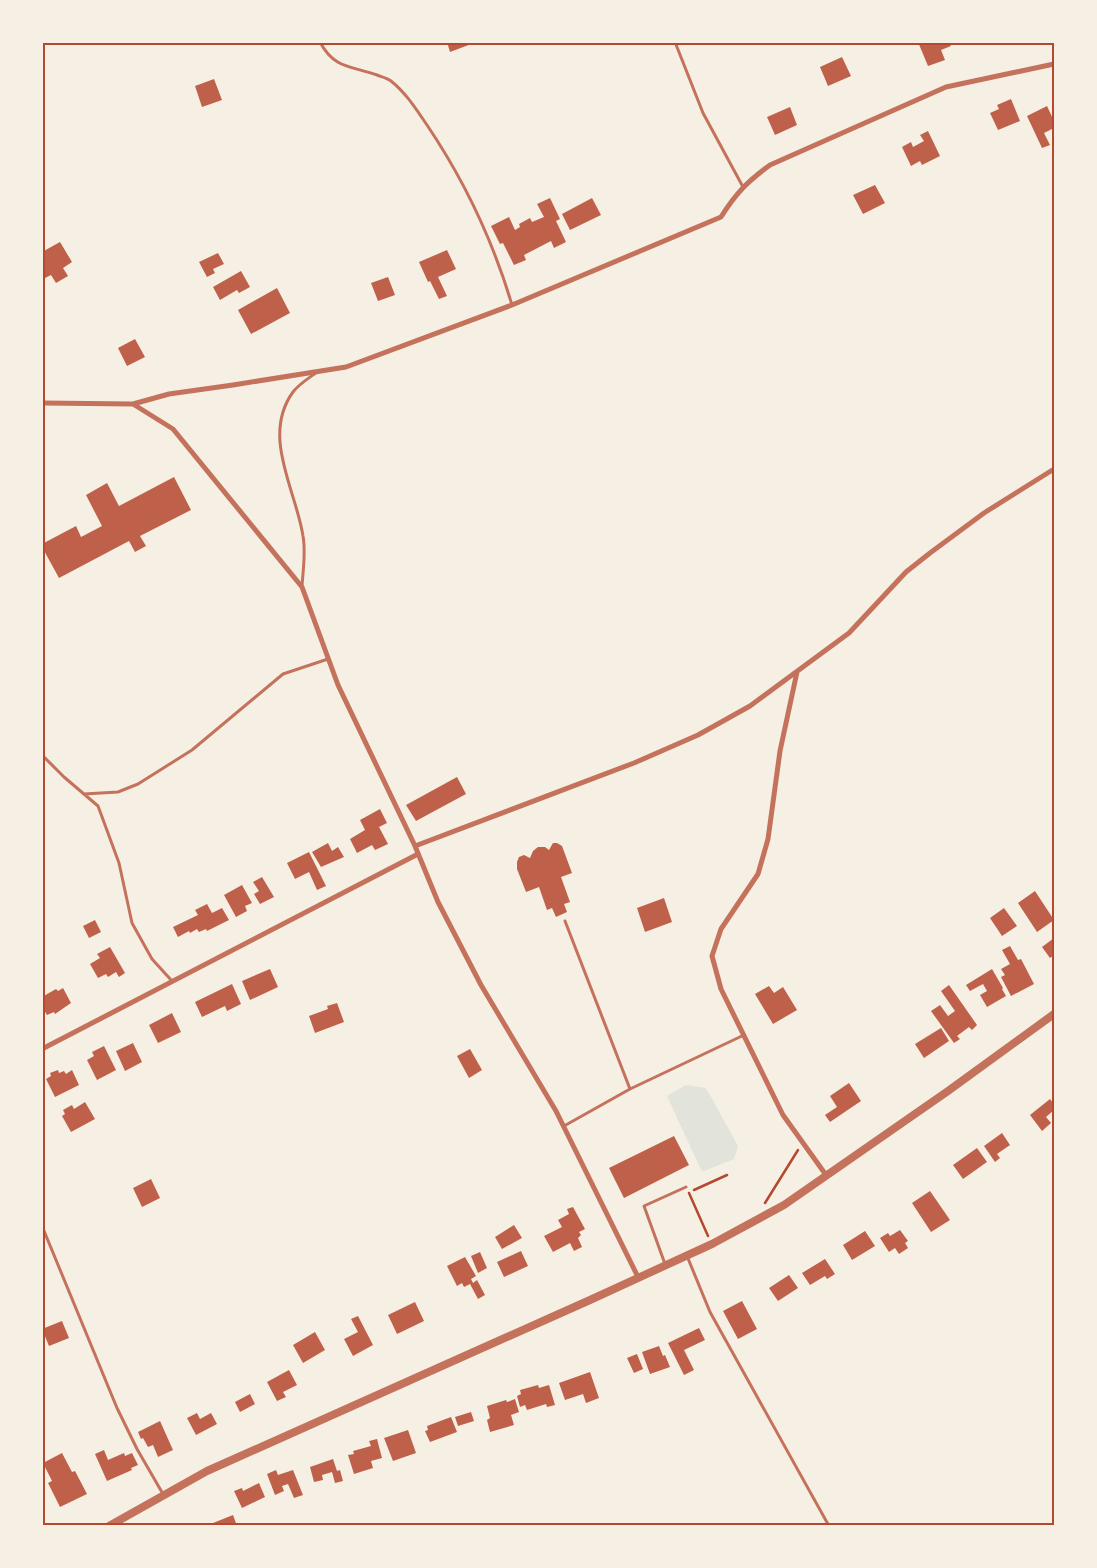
<svg xmlns="http://www.w3.org/2000/svg" width="1097" height="1568" viewBox="0 0 1097 1568" font-family="'DM Sans',sans-serif">
<style>
.green{fill:#e2e4dc}
.building{fill:#bf614a}
.lines{fill:none;stroke-linecap:round;stroke-linejoin:round}
.path{stroke:#b5482f;stroke-width:2.5}
.service{stroke:#c5725c;stroke-width:3}
.minor{stroke:#c5725c;stroke-width:5}
.tertiary{stroke:#c5725c;stroke-width:8}
.neatline{fill:none;stroke:#b5482f;stroke-width:2}
</style>
<rect width="100%" height="100%" fill="#f6efe4"/>
<path class="green" d="M686,1085L706,1088L738,1146L734,1159L702,1172L667,1096Z"/>
<path class="building" d="M447,42H474V43L450,52Z
M918,42H949L951,46L941,50L945,60L928,66Z
M842,57L851,76L828,86L820,67Z
M214,79L222,100L202,107L195,86Z
M1011,99L1020,121L998,130L990,113L999,109L997,105Z
M1047,106L1054,121V128L1044,133L1050,145L1042,148L1027,116Z
M790,107L797,125L775,135L767,117Z
M928,131L940,156L922,165L920,161L911,166L902,147L911,142L913,147L924,141L920,135Z
M875,185L885,203L863,214L853,195Z
M550,198L560,219L556,221L566,242L554,248L551,241L524,255L526,260L514,265L503,243L500,244L491,226L509,217L515,230L520,227L519,224L530,218L532,222L544,217L537,204Z
M592,198L601,215L570,230L562,214Z
M60,242L72,262L63,268L68,276L56,283L51,275L43,279L42,278V252Z
M447,250L456,269L438,277L447,296L439,299L430,281L428,282L419,262Z
M218,253L224,264L213,269L215,273L207,277L199,262Z
M241,271L250,287L239,293L237,290L220,300L213,287Z
M388,277L395,295L378,301L371,283Z
M277,288L290,313L251,334L238,310Z
M135,339L145,357L127,366L118,348Z
M174,477L191,510L140,536L146,546L135,552L129,541L59,578L42,547V544L76,526L81,537L102,526L86,495L107,483L119,506Z
M457,777L466,794L416,821L406,805Z
M380,809L387,823L379,827L388,844L375,850L372,845L357,853L350,839L365,830L360,820Z
M328,843L332,851L338,847L344,857L321,867L312,852Z
M553,843H557L562,846L572,873L561,877L570,902L564,904L567,912L556,917L552,908L547,910L539,887L526,892L517,869V862L519,857L524,855L530,858L533,851L538,847H545L549,850Z
M309,852L326,886L317,890L309,872L295,879L287,863Z
M262,877L274,897L260,904L254,894L259,891L253,882Z
M242,885L252,903L245,906L247,911L236,917L224,895Z
M1035,891L1054,920L1037,932L1018,903Z
M664,898L672,922L645,932L637,908Z
M207,904L212,913L222,908L229,920L207,931L206,929L199,932L197,929L190,933L189,931L178,937L173,927L198,915L195,910Z
M1004,908L1017,926L1002,936L990,918Z
M95,920L101,932L89,938L83,926Z
M1054,938V955L1050,958L1042,947Z
M1010,946L1018,960L1021,959L1034,984L1011,996L1001,977L1005,975L1001,969L1010,964L1002,950Z
M110,947L125,973L119,977L116,972L108,977L106,974L98,978L90,964L100,958L97,954Z
M270,969L278,987L250,1000L242,981Z
M992,969L1003,988L1002,989L1006,996L987,1007L980,995L987,991L983,984L970,991L966,985Z
M232,984L241,1004L227,1011L225,1006L202,1017L195,1002Z
M949,985L977,1025L972,1030L969,1027L957,1036L960,1039L954,1043L931,1011L940,1005L948,1016L955,1011L941,991Z
M769,986L774,993L783,987L797,1010L773,1024L755,994Z
M63,988L71,1003L55,1014L54,1012L47,1015L42,1007V997L56,989L58,991Z
M337,1003L344,1022L315,1033L309,1016L328,1009L327,1006Z
M172,1013L181,1032L158,1043L149,1025Z
M941,1028L949,1041L924,1058L915,1044Z
M133,1043L142,1062L125,1071L116,1051Z
M104,1046L116,1070L97,1080L87,1060L94,1056L92,1052Z
M470,1049L482,1070L469,1078L457,1056Z
M58,1070L59,1073L64,1071L66,1074L72,1070L79,1085L55,1097L46,1079L51,1076L50,1073Z
M849,1083L861,1101L830,1122L825,1115L837,1107L830,1096Z
M1050,1099L1054,1104V1110L1046,1117L1051,1123L1042,1131L1030,1115Z
M85,1102L95,1119L71,1132L62,1116L65,1114L63,1110L72,1105L74,1109Z
M1002,1133L1010,1145L997,1154L1000,1158L995,1162L984,1146Z
M674,1136L689,1165L624,1198L609,1168Z
M977,1148L987,1162L963,1179L953,1165Z
M151,1179L160,1198L142,1207L133,1188Z
M930,1191L950,1220L931,1232L912,1203Z
M573,1207L585,1229L579,1232L581,1235L578,1238L582,1247L574,1251L570,1243L553,1252L544,1236L562,1227L558,1220L569,1214L567,1209Z
M514,1225L522,1238L502,1249L495,1237Z
M900,1230L908,1241L905,1243L908,1248L899,1254L895,1248L889,1252L880,1238L888,1233L890,1236Z
M865,1231L875,1246L852,1260L843,1245Z
M521,1251L528,1266L504,1277L497,1262Z
M480,1252L487,1268L478,1273L471,1256Z
M465,1257L476,1276L471,1279L473,1283L477,1280L485,1295L478,1299L470,1284L464,1287L462,1283L457,1286L447,1266Z
M825,1259L835,1274L827,1279L825,1276L810,1285L802,1273Z
M789,1275L798,1288L778,1301L769,1288Z
M742,1301L757,1329L738,1339L723,1311Z
M415,1302L424,1321L397,1334L388,1315Z
M358,1316L373,1345L353,1356L344,1339L358,1332L351,1319Z
M62,1321L69,1338L49,1346L42,1329Z
M699,1328L705,1340L684,1350L694,1370L684,1375L668,1343Z
M315,1332L325,1350L303,1363L293,1345Z
M659,1346L663,1356L665,1355L670,1367L650,1374L642,1352Z
M637,1354L643,1369L634,1373L627,1358Z
M289,1370L297,1385L283,1392L286,1397L277,1401L267,1382Z
M590,1372L599,1398L586,1403L583,1394L565,1400L559,1383Z
M538,1385L539,1388L549,1385L555,1405L547,1407L546,1404L527,1410L525,1405L520,1407L517,1396L521,1394L520,1390Z
M250,1394L255,1404L240,1412L235,1402Z
M515,1399L519,1412L511,1415L514,1425L490,1432L487,1420L490,1418L487,1406L506,1400L507,1402Z
M471,1412L474,1421L458,1426L455,1417Z
M197,1413L200,1419L211,1413L217,1424L196,1435L187,1418Z
M451,1417L457,1432L430,1442L425,1431L428,1430L427,1426Z
M160,1421L173,1450L158,1457L153,1445L148,1447L143,1438L141,1439L138,1432Z
M408,1430L416,1453L393,1461L384,1438Z
M377,1439L382,1458L371,1461L373,1468L354,1474L348,1455L354,1454L353,1451L371,1446L369,1441Z
M104,1450L108,1460L124,1453L125,1456L132,1453L138,1465L131,1468L132,1470L107,1481L95,1454Z
M62,1453L72,1472L75,1471L87,1494L60,1507L48,1483L52,1481L43,1463Z
M333,1459L337,1471L340,1470L343,1481L335,1483L332,1472L322,1475L323,1480L314,1482L310,1467Z
M276,1470L278,1475L293,1470L303,1495L294,1498L288,1484L282,1486L284,1491L275,1495L267,1474Z
M259,1483L265,1497L242,1508L234,1491L242,1488L243,1491Z
M233,1515L237,1526H208V1525Z"/>
<g class="lines">
<path class="path" d="M694,1190L727,1175
M689,1193L708,1236
M765,1203L798,1150"/>
<path class="service" d="M320,42C334,69 352,66 377,75C382,77 387,78 391,81C406,93 416,109 427,125C464,180 493,241 512,305
M675,42L703,113L743,187
M302,586C303,570 306,552 303,536C296,490 261,436 293,392C299,384 309,378 317,372
M42,755L64,777L98,806L119,863L132,923L152,959L172,981
M84,794L118,792L138,784L192,750L283,674L328,659
M565,921L630,1089
M564,1126L630,1089L744,1035
M42,1226L117,1408L137,1449L163,1494
M687,1256L710,1312L829,1526
M665,1264L644,1206L686,1187"/>
<path class="minor" d="M42,403L133,404L173,429L302,587L338,685L415,846L438,902L481,985L556,1111L638,1277
M133,404L169,394L233,385L346,367L512,305L721,217C736,193 748,181 770,165L946,87L1054,64
M797,672L780,751L768,839L758,874L721,929L712,956L721,989L783,1115L826,1175
M415,846L634,763L698,735L750,706L849,633L906,572L930,553L984,513L1054,469
M42,1049L418,854"/>
<path class="tertiary" d="M109,1526L207,1471L590,1300L712,1244L784,1205L948,1091L1054,1014"/>
</g>
<rect width="1097" height="1568" fill="none" stroke="#f6efe4" stroke-width="88"/>
<rect x="44" y="44" width="1009" height="1480" class="neatline"/>
</svg>
